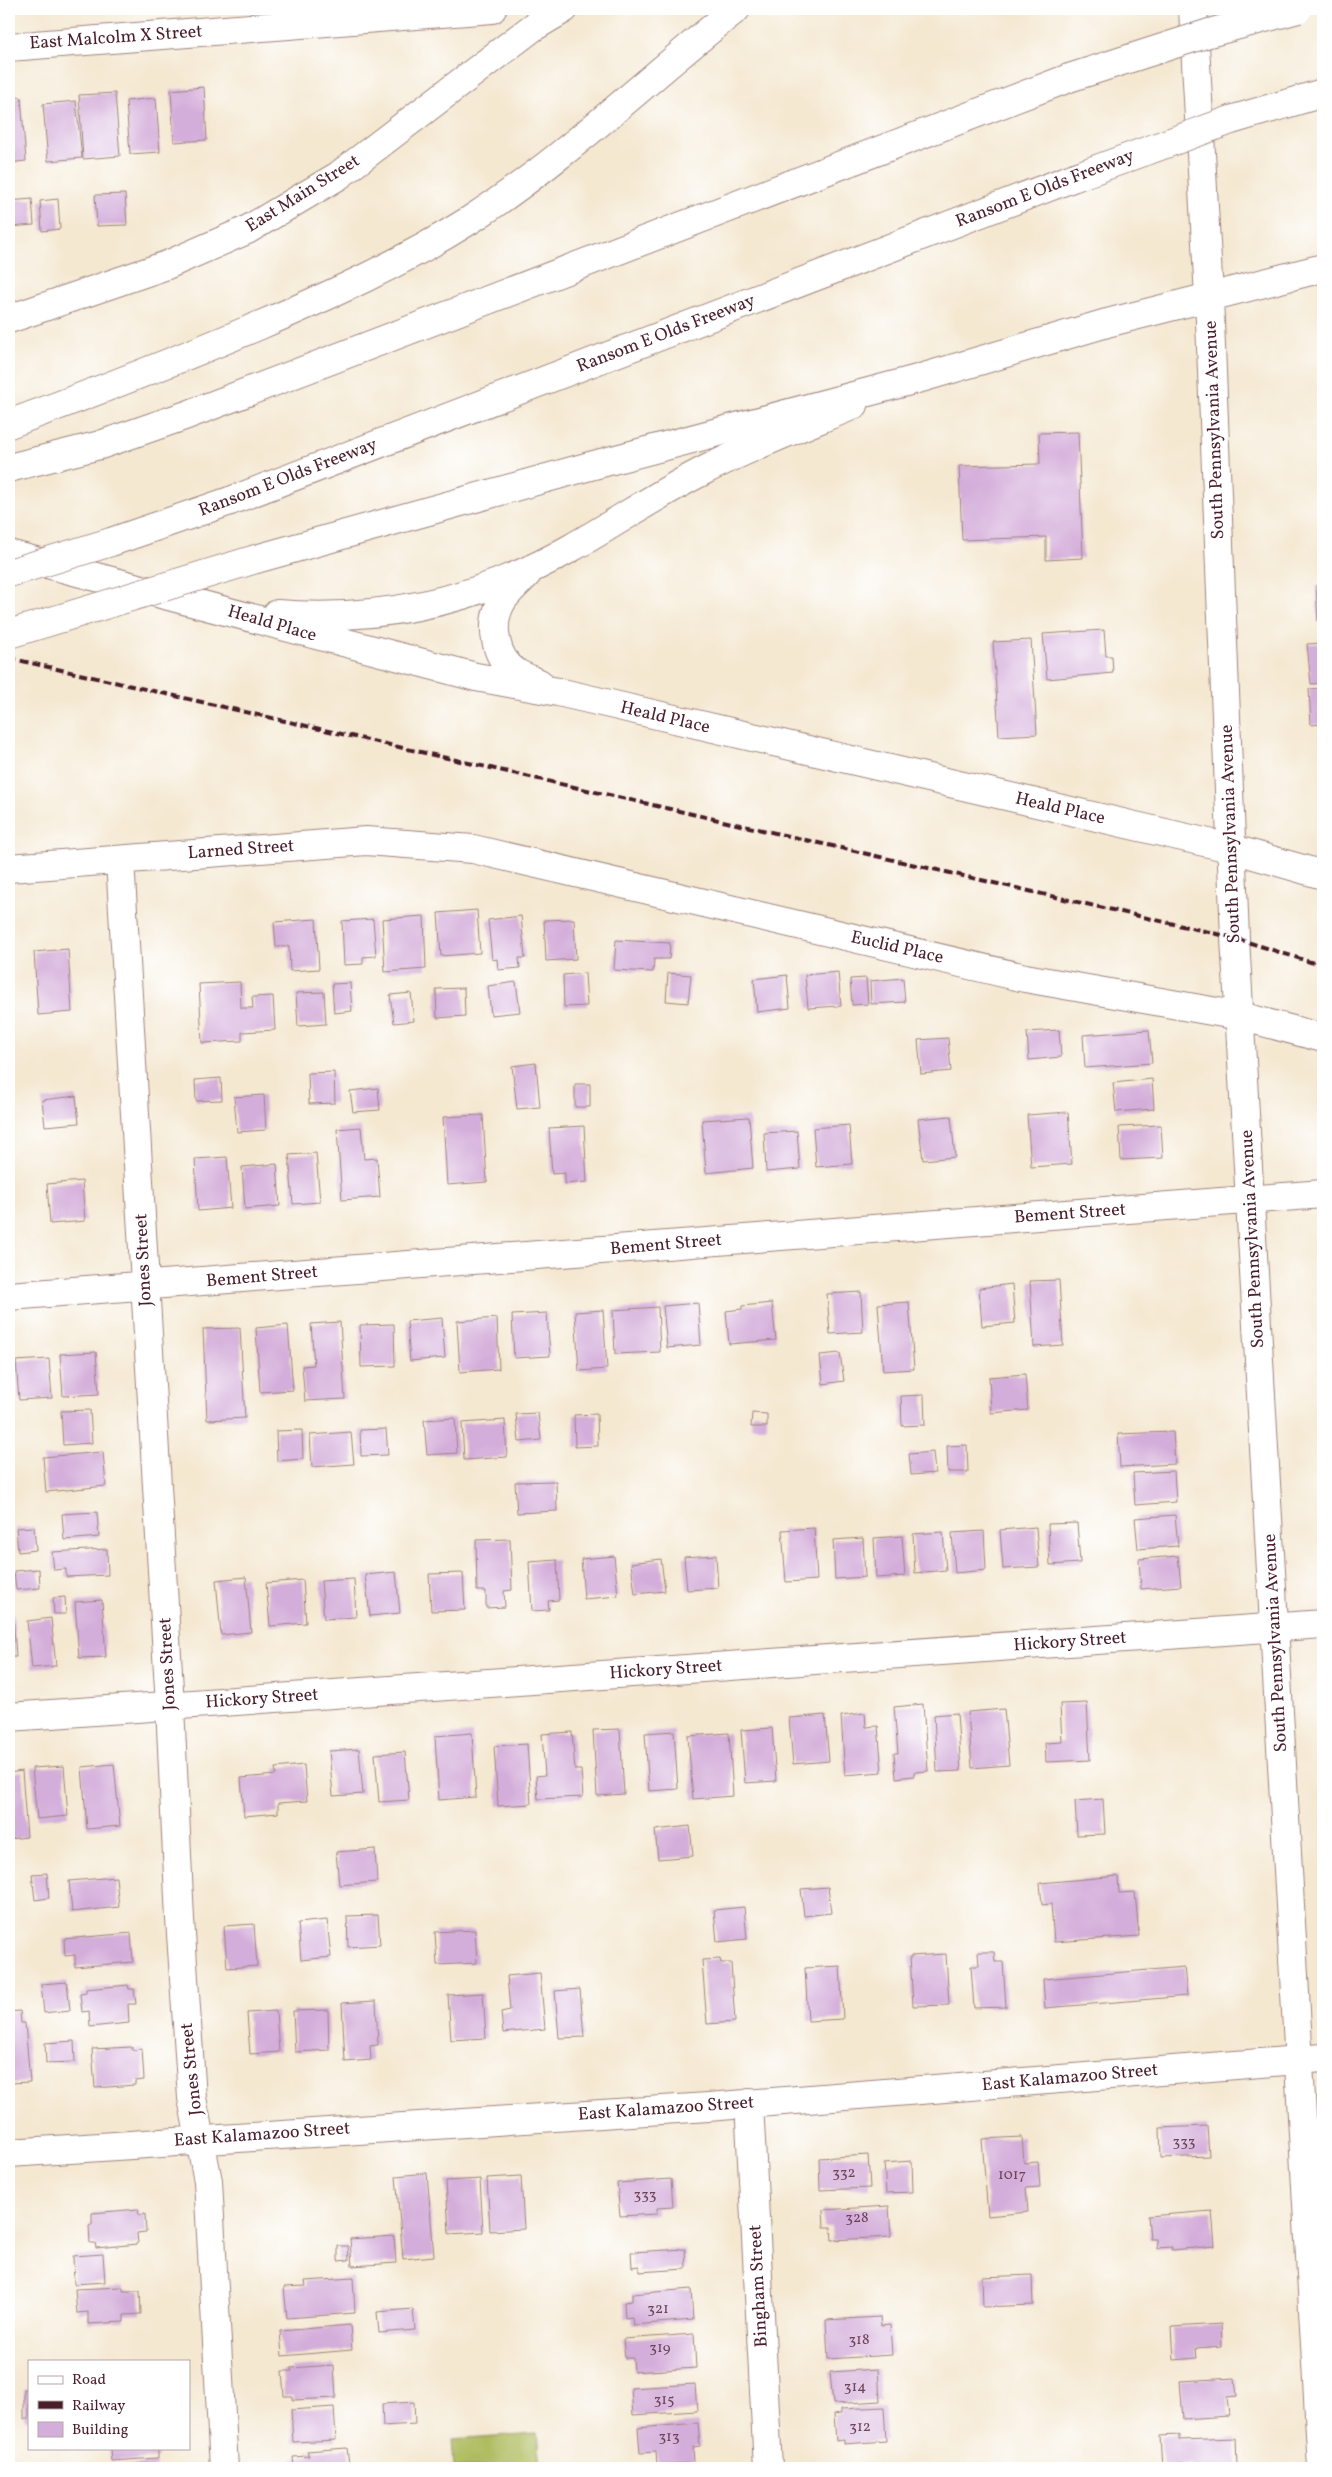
<svg xmlns="http://www.w3.org/2000/svg" width="1332" height="2477" viewBox="0 0 1332 2477" font-family="Vollkorn,serif">
<style>
.green{fill:#aebc5f;stroke:#7c6e45}
.building{fill:#d4aeda}
.lines{fill:none;stroke-linecap:round;stroke-linejoin:round}
.minor-casing{stroke:#9f847e;stroke-width:30}
.major-casing{stroke:#9f847e;stroke-width:30}
.highway-casing{stroke:#9f847e;stroke-width:30}
.minor{stroke:#fff;stroke-width:28}
.major{stroke:#fff;stroke-width:28}
.highway{stroke:#fff;stroke-width:28}
.rail{stroke:#4a1f2b;stroke-width:4;stroke-dasharray:8 4;stroke-linecap:butt}
.highway-bridge-casing{stroke:#9f847e;stroke-width:30;stroke-linecap:butt}
.highway-bridge{stroke:#fff;stroke-width:28}
.labels{text-anchor:middle;dominant-baseline:central;stroke-width:4.5;stroke-linejoin:round;paint-order:stroke}
.number-label{font-size:15px;fill:#6c4357}
.street-label{font-size:18px;fill:#4a1f2b;stroke:#fff}
</style>
<rect width="100%" height="100%" fill="#fff"/>
<filter id="ink" filterUnits="userSpaceOnUse"><feTurbulence type="fractalNoise" baseFrequency=".02" numOctaves="2"/><feDisplacementMap in="SourceGraphic" scale="10" xChannelSelector="R" yChannelSelector="G"/><feConvolveMatrix kernelMatrix="1 2 1 2 8 2 1 2 1" color-interpolation-filters="sRGB"/></filter>
<filter id="wash" filterUnits="userSpaceOnUse"><feTurbulence type="fractalNoise" baseFrequency=".0096" numOctaves="4" result="noise"/><feDisplacementMap in="SourceGraphic" scale="20" xChannelSelector="R" yChannelSelector="G"/><feGaussianBlur stdDeviation="1.12" result="paint"/><feColorMatrix in="noise" values="0 0 0 0 0 0 0 0 0 0 0 0 0 0 0 0 0 1.4 0 .05"/><feComposite in="paint" operator="in"/></filter>
<g filter="url(#wash)">
<rect width="100%" height="100%" fill="#f4e8d1"/>
<path class="green" d="M537,2433L540,2468H454L452,2439Z"/>
<g id="blocks">
<path class="building" d="M204,87L207,140L174,142L171,90Z
M115,93L120,156L83,159L79,95Z
M21,97L26,161L9,163V98Z
M156,98L160,152L130,154L126,101Z
M76,101L82,158L48,161L43,104Z
M125,194L127,225L97,226L95,195Z
M32,199L34,225L9,227V201Z
M58,199L60,229L42,231L40,201Z
M1078,432L1083,558L1046,560V537L962,540L959,466L1040,464L1039,433Z
M1316,586H1323V622H1318Z
M1104,630L1106,656H1112L1113,673L1047,679L1043,634Z
M1031,640L1037,734L999,736L993,642Z
M1323,643V683L1311,684L1307,644Z
M1323,688V724L1311,725L1309,689Z
M477,910L480,953L441,956L438,913Z
M424,916L426,969L385,972L382,919Z
M521,916L525,958H519L520,968L498,970L497,959L492,960L488,920Z
M316,919L319,969L290,971L289,946L276,947L274,922Z
M373,919L376,956L363,957V964L344,965L342,921Z
M574,919L576,959L546,961L544,920Z
M616,940L670,943L669,959H654L653,972L614,970Z
M68,949L72,1012L38,1015L34,952Z
M838,972L841,1006L808,1008L805,975Z
M585,973L587,1006L564,1007L563,975Z
M668,973L691,975L688,1003L666,1001Z
M787,975L790,1008L757,1012L754,979Z
M866,978L868,1004L852,1005L850,979Z
M903,978L905,1002L871,1004L870,981Z
M240,982L241,1008H253L252,997L273,996L275,1030L242,1032V1041L202,1043L199,984Z
M516,982L520,1012L491,1015L488,986Z
M350,983L352,1011L334,1013L332,984Z
M464,988L465,1016L437,1018L436,989Z
M324,992L326,1024L298,1026L296,993Z
M411,993L414,1021L394,1023L390,995Z
M1059,1030L1061,1057L1029,1060L1027,1032Z
M1149,1030L1152,1063L1085,1068L1083,1035Z
M948,1038L951,1071L921,1074L918,1040Z
M536,1063L540,1107L517,1109L512,1066Z
M334,1072L335,1103L309,1104L308,1073Z
M221,1078L222,1100L196,1101L195,1080Z
M1152,1079L1154,1109L1116,1112L1113,1083Z
M575,1084H590V1107H575Z
M378,1088L380,1110L353,1112L350,1091Z
M264,1095L266,1130L237,1132L234,1097Z
M76,1096L79,1123L45,1126L42,1100Z
M1068,1112L1072,1164L1031,1167L1027,1115Z
M483,1115L487,1182L447,1185L443,1117Z
M951,1116L955,1157L923,1160L918,1119Z
M749,1117L753,1168L706,1173L702,1120Z
M849,1125L852,1164L816,1167L813,1128Z
M1161,1125L1163,1158L1121,1160L1119,1127Z
M584,1126L587,1182L565,1184V1173L552,1174L549,1128Z
M361,1127L364,1159L377,1158L380,1197L342,1200L337,1129Z
M797,1131L800,1169L766,1172L764,1133Z
M316,1153L320,1202L293,1204L289,1155Z
M227,1157L231,1208L198,1211L195,1159Z
M277,1164L280,1206L245,1209L242,1167Z
M82,1181L85,1221L50,1224L47,1184Z
M1059,1280L1063,1345L1034,1347L1030,1281Z
M1012,1284L1015,1323L982,1326L979,1288Z
M861,1292L863,1332L830,1334L827,1294Z
M909,1302L914,1369L883,1371L878,1304Z
M698,1303L701,1345L667,1348L663,1306Z
M772,1303L776,1340L729,1344L726,1311L742,1309V1306Z
M658,1307L660,1352L615,1354L613,1310Z
M603,1310L607,1369L579,1371L575,1312Z
M547,1313L550,1356L514,1358L512,1315Z
M442,1318L445,1358L410,1361L407,1321Z
M497,1318L499,1369L460,1372L457,1321Z
M340,1322L345,1399L305,1401L302,1366L314,1365L311,1324Z
M394,1324L395,1366L361,1367L360,1325Z
M288,1325L293,1390L260,1392L256,1328Z
M240,1328L245,1418L207,1420L203,1329Z
M96,1352L99,1394L63,1396L60,1354Z
M840,1353L844,1381L823,1384L820,1355Z
M49,1359L52,1398L19,1400L16,1361Z
M1025,1374L1028,1410L991,1413L989,1377Z
M924,1395L925,1425L902,1426L901,1396Z
M90,1410L92,1443L63,1445L61,1411Z
M538,1413L541,1440L519,1442L516,1414Z
M752,1413L767,1414V1427H751Z
M597,1414L598,1446L575,1447L574,1415Z
M455,1418L457,1453L427,1455L424,1420Z
M505,1420L507,1457L464,1460L462,1423Z
M386,1429L388,1455L361,1456L360,1430Z
M302,1430L303,1459L277,1461L276,1431Z
M351,1432L354,1464L312,1467L310,1435Z
M1173,1432L1175,1464L1120,1467L1118,1434Z
M967,1445L968,1472H948L947,1446Z
M103,1452L106,1486L46,1492L43,1457Z
M933,1452L935,1473L911,1475L909,1454Z
M1174,1471L1176,1502L1135,1505L1133,1473Z
M556,1481L557,1511L517,1513L515,1482Z
M97,1512L99,1537L64,1540L62,1514Z
M1175,1515L1178,1546L1138,1549L1135,1518Z
M1077,1523L1080,1563L1050,1565L1048,1524Z
M34,1527L36,1550L18,1552L16,1528Z
M1036,1527L1039,1567L1003,1569L1000,1530Z
M814,1528L817,1580L786,1582L782,1530Z
M984,1531L986,1570L955,1573L952,1533Z
M943,1532L946,1570L915,1573L913,1534Z
M902,1536L905,1576L876,1578L874,1538Z
M863,1538L865,1577L835,1579L833,1540Z
M510,1539L512,1590L504,1591L505,1607L486,1608V1591H477L476,1540Z
M107,1549L108,1575L66,1577V1569L54,1570L52,1552Z
M716,1555L718,1588L687,1590L684,1557Z
M614,1556L618,1596L584,1599L581,1559Z
M1178,1556L1181,1586L1141,1589L1139,1559Z
M661,1559L665,1591L635,1594L631,1563Z
M557,1560L559,1600L548,1601L549,1610L532,1611L529,1562Z
M39,1569L40,1588L16,1590L14,1571Z
M396,1572L400,1613L370,1616L365,1575Z
M463,1573L465,1610L431,1611L429,1574Z
M246,1577L251,1632L221,1635L216,1580Z
M354,1579L356,1617L324,1619L321,1581Z
M303,1580L306,1623L270,1626L266,1583Z
M65,1597L66,1614H54L53,1598Z
M102,1600L106,1657L79,1658L75,1602Z
M9,1613H13L16,1657H9Z
M51,1618L56,1666L32,1668L27,1621Z
M1087,1703L1090,1760L1046,1762L1045,1743L1062,1742L1060,1704Z
M923,1704L928,1771L914,1772V1776L896,1778L894,1753H898L894,1707Z
M1004,1709L1009,1765L972,1768L968,1712Z
M865,1713L866,1727L878,1726L882,1772L845,1775L841,1716Z
M957,1713L961,1771L937,1772L934,1715Z
M825,1715L829,1761L793,1764L789,1718Z
M772,1728L776,1781L745,1783L741,1730Z
M620,1729L624,1794L597,1796L593,1730Z
M674,1731L678,1789L649,1791L645,1733Z
M572,1732L575,1770H581L583,1797L538,1799L536,1776L545,1775L542,1734Z
M472,1733L476,1797L439,1800L435,1736Z
M729,1733L733,1796L693,1799L688,1736Z
M527,1744L531,1804L498,1806L494,1746Z
M359,1749L363,1794L333,1796L329,1751Z
M405,1752L409,1800L379,1802L375,1754Z
M114,1764L120,1826L87,1829L82,1767Z
M304,1765L307,1801L278,1803V1813L244,1816L241,1778L276,1775L275,1768Z
M64,1766L68,1816L37,1819L32,1768Z
M22,1771L27,1837L9,1839V1773Z
M1103,1799L1105,1834L1077,1835L1075,1801Z
M690,1826L693,1856L658,1859L655,1830Z
M375,1849L377,1882L339,1885L336,1852Z
M47,1873L49,1898L35,1900L32,1874Z
M1118,1876L1119,1893L1135,1892L1139,1936L1054,1942L1051,1904L1042,1905L1040,1883Z
M116,1877L119,1907L72,1912L69,1881Z
M828,1887L831,1913L804,1916L801,1889Z
M744,1907L747,1939L717,1942L714,1910Z
M378,1915L380,1945L348,1947L347,1916Z
M327,1920L331,1957L301,1960L298,1923Z
M254,1924L257,1966L227,1968L224,1926Z
M475,1930L477,1963L437,1965L435,1932Z
M131,1933L133,1962L75,1967V1955L65,1956L64,1939Z
M978,1952H994L995,1962H1003L1006,2007L974,2008L971,1966H979Z
M946,1954L949,2005L913,2006L910,1956Z
M720,1959L721,1963H731L735,2022L707,2024L702,1960Z
M840,1966L843,2019L808,2021L805,1968Z
M1184,1967L1187,1996L1045,2008L1043,1979Z
M540,1973L545,2029L503,2033L501,2012L510,2010L507,1976Z
M67,1982L70,2010L44,2013L41,1984Z
M128,1985L129,1989H134L136,2004H128L129,2023L90,2027L89,2011L82,2012L80,1994L86,1993V1989Z
M580,1989L584,2037L559,2038L555,1991Z
M483,1993L486,2038L451,2040L448,1995Z
M376,2001L378,2045L370,2046L371,2060L345,2062L342,2003Z
M328,2010L329,2050L295,2052L293,2011Z
M20,2011L21,2023H25L30,2082L9,2083V2012Z
M276,2011L279,2052L250,2054L247,2013Z
M74,2041L75,2062L46,2063L45,2043Z
M132,2047V2050L142,2049L144,2080L135,2081V2085L95,2088L92,2049Z
M1207,2126L1209,2156L1161,2158L1160,2128Z
M1022,2137L1024,2163L1038,2162L1040,2187L1026,2188L1028,2212L988,2216L982,2139Z
M868,2155L870,2188L820,2190L819,2158Z
M912,2161L913,2192L886,2193L884,2163Z
M427,2173L434,2256L403,2259L396,2176Z
M521,2176L524,2229L490,2231L487,2178Z
M480,2179L483,2232L449,2234L446,2181Z
M671,2179L673,2207L657,2208V2214L620,2216L617,2183Z
M889,2206L891,2237L832,2240L831,2227H824L823,2210Z
M138,2209L139,2215L145,2214L146,2232L137,2233L138,2244L96,2248L95,2243H90L89,2225L92,2224V2213Z
M1212,2211L1215,2246L1172,2250V2247L1157,2248L1156,2239H1150L1148,2216Z
M394,2236L396,2263L352,2266L350,2239Z
M338,2246H348L349,2260L338,2261Z
M685,2249L686,2269L639,2272V2266L632,2267L631,2252Z
M103,2254L105,2282L74,2284L73,2256Z
M1032,2275L1033,2305L983,2307L982,2277Z
M353,2278L355,2313L287,2318L284,2287L306,2286L305,2281Z
M123,2287V2291H140L141,2314L124,2315V2322L88,2324V2312L77,2313L75,2289Z
M691,2289L693,2320L633,2325L632,2317L625,2318L624,2302L632,2301V2294Z
M413,2309L415,2330L379,2333L377,2312Z
M880,2317L881,2326L890,2325L892,2355L828,2359L826,2320Z
M1221,2324L1222,2346L1196,2348L1197,2358L1174,2360L1172,2327Z
M350,2325L352,2350L282,2356L280,2331Z
M694,2334L696,2368L634,2372L633,2358H625L623,2339Z
M334,2365L336,2398L293,2400V2396H284L282,2371H292L291,2368Z
M878,2369L880,2401L833,2404L830,2372Z
M1235,2378L1237,2396L1227,2397L1229,2416L1183,2419L1180,2381Z
M695,2384L697,2411L633,2415L631,2388Z
M24,2389H29V2419H24Z
M414,2402L415,2424L383,2426L382,2404Z
M334,2407L336,2440L293,2442L291,2410Z
M884,2407L886,2441L844,2444V2440L836,2441L834,2414L841,2413V2409Z
M698,2423L700,2446L693,2447L694,2463L657,2465L656,2452L640,2453L638,2428Z
M1179,2435V2440L1236,2438L1237,2467L1193,2468L1192,2463L1180,2464V2468H1162L1160,2436Z
M110,2448H158V2458L111,2461Z
M347,2448L349,2464H344V2468H294L293,2457L309,2456L307,2451Z
M155,2463L156,2468H91V2467Z"/>
</g>
</g>
<g filter="url(#ink)">
<use href="#blocks" fill-opacity="0" stroke="#9f847e" stroke-width="1"/>
<g class="lines">
<defs>
<path id="minor" d="M9,47L492,9
M9,319L167,265L247,230L338,176L532,28L564,9
M9,554L476,677L558,692L1230,848L1323,875
M527,574C519,583 507,592 501,603C489,626 495,659 517,673C524,677 532,680 539,683
M277,614C381,622 481,600 571,548C616,523 659,493 705,470C753,445 804,426 854,405
M120,860L170,1706L180,1919L192,2098L208,2181L224,2468
M9,868L366,841L473,849L1025,978L1240,1016L1323,1038
M9,1296L1323,1194
M9,1717L1323,1624
M749,2103L768,2468
M9,2153L708,2107L1323,2058"/>
<path id="major" d="M1193,9L1209,297L1235,938L1322,2468"/>
<path id="highway" d="M9,424C93,393 176,361 258,326C331,295 402,263 470,220C565,159 647,79 736,9
M9,468L100,445L187,415L1069,78
M230,501L1075,177
M256,559L590,466L921,378L1107,323L1323,268"/>
</defs>
<use href="#minor" class="minor-casing"/>
<use href="#major" class="major-casing"/>
<use href="#highway" class="highway-casing"/>
<use href="#minor" class="minor"/>
<use href="#major" class="major"/>
<use href="#highway" class="highway"/>
<path class="rail" d="M9,658L1235,938L1323,966"/>
<defs>
<path id="highway-bridge" d="M1069,78L1209,33L1298,9
M1075,177L1231,120L1323,93
M9,573L111,542L230,501
M9,634L256,559"/>
</defs>
<use href="#highway-bridge" class="highway-bridge-casing"/>
<use href="#highway-bridge" class="highway-bridge"/>
</g>
</g>
<g class="labels">
<g class="number-label">
<text x="1184" y="2142">333</text>
<text x="844" y="2173">332</text>
<text x="1012" y="2175">1017</text>
<text x="645" y="2195">333</text>
<text x="857" y="2218">328</text>
<text x="658" y="2309">321</text>
<text x="859" y="2340">318</text>
<text x="660" y="2348">319</text>
<text x="855" y="2387">314</text>
<text x="664" y="2400">315</text>
<text x="860" y="2427">312</text>
<text x="669" y="2437">313</text>
</g>
<g class="street-label">
<text transform="translate(116 38) rotate(-4)">East Malcolm X Street</text>
<text transform="translate(1045 189) rotate(-21)">Ransom E Olds Freeway</text>
<text transform="translate(303 194) rotate(-32)">East Main Street</text>
<text transform="translate(666 334) rotate(-21)">Ransom E Olds Freeway</text>
<text transform="translate(1215 430) rotate(-92)">South Pennsylvania Avenue</text>
<text transform="translate(288 478) rotate(-21)">Ransom E Olds Freeway</text>
<text transform="translate(272 624) rotate(16)">Heald Place</text>
<text transform="translate(665 718) rotate(13)">Heald Place</text>
<text transform="translate(1060 809) rotate(13)">Heald Place</text>
<text transform="translate(1231 834) rotate(-92)">South Pennsylvania Avenue</text>
<text transform="translate(241 850) rotate(-4)">Larned Street</text>
<text transform="translate(897 948) rotate(13)">Euclid Place</text>
<text transform="translate(1070 1214) rotate(-4)">Bement Street</text>
<text transform="translate(1253 1239) rotate(-93)">South Pennsylvania Avenue</text>
<text transform="translate(666 1245) rotate(-5)">Bement Street</text>
<text transform="translate(144 1260) rotate(-93)">Jones Street</text>
<text transform="translate(262 1277) rotate(-5)">Bement Street</text>
<text transform="translate(1070 1642) rotate(-4)">Hickory Street</text>
<text transform="translate(1276 1643) rotate(-93)">South Pennsylvania Avenue</text>
<text transform="translate(168 1664) rotate(-93)">Jones Street</text>
<text transform="translate(666 1670) rotate(-4)">Hickory Street</text>
<text transform="translate(262 1699) rotate(-4)">Hickory Street</text>
<text transform="translate(192 2069) rotate(-96)">Jones Street</text>
<text transform="translate(1070 2078) rotate(-5)">East Kalamazoo Street</text>
<text transform="translate(666 2109) rotate(-4)">East Kalamazoo Street</text>
<text transform="translate(262 2135) rotate(-4)">East Kalamazoo Street</text>
<text transform="translate(759 2286) rotate(-93)">Bingham Street</text>
</g>
</g>
<rect width="1332" height="2477" fill="none" stroke="#fff" stroke-width="30"/>
<rect x="28" y="2360" width="162" height="90" fill="#ffffff" stroke="#b7a5aa"/>
<rect x="38" y="2376" width="25" height="8" fill="#ffffff" stroke="#b7a5aa"/>
<text x="72" y="2384" font-size="15" fill="#4a1f2b">Road</text>
<rect x="38" y="2401" width="25" height="8" fill="#4a1f2b" stroke="#b7a5aa"/>
<text x="72" y="2410" font-size="15" fill="#4a1f2b">Railway</text>
<rect x="38" y="2422" width="25" height="15" fill="#d4aeda" stroke="#b7a5aa"/>
<text x="72" y="2434" font-size="15" fill="#4a1f2b">Building</text>
</svg>
